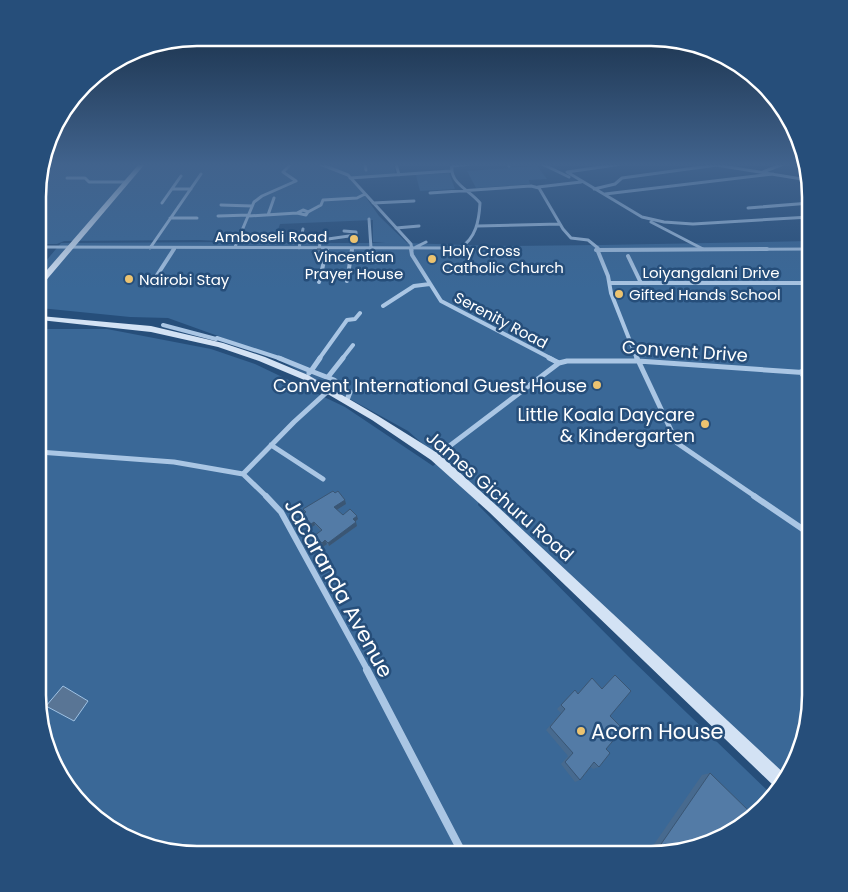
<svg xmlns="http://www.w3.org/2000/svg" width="848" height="892" viewBox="0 0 848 892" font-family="Poppins,sans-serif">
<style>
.green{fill:#3a6897;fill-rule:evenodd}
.water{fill:#597595;stroke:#9fc2e4}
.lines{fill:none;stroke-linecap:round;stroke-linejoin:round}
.minor-far4{stroke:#aac6e4;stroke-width:3}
.minor-far3{stroke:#aac6e4;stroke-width:4}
.minor-far2{stroke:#aac6e4;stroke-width:5}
.minor-far1{stroke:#aac6e4;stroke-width:6}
.minor{stroke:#aac6e4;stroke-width:8}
.secondary{fill:#d3e2f4;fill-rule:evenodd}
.wall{fill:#476a8f}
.shaded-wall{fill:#3a5674}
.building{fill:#537ba6;stroke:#3a5674}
.poi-dot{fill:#ecc370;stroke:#264e7a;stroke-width:2}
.labels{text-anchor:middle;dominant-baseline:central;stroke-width:5;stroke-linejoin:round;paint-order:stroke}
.far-street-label{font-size:15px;fill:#fff;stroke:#264e7a}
.far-poi-label{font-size:15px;fill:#fff;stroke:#264e7a;text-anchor:start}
.street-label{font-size:18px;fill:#fff;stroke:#264e7a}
.poi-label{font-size:18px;fill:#fff;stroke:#264e7a;text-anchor:end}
.near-street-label{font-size:21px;fill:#fff;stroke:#264e7a}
.near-poi-label{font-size:21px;fill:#fff;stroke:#264e7a;text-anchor:start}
.rim{fill:none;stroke:#fff;stroke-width:2.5}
</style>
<rect width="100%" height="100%" fill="#264e7a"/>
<path class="green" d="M41,164H393L396,175L353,179L379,216L407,243L495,246L601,245L810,241V705L789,774L781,783L480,497L478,505L632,660L771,794L740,827L661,854H187L118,833L65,784L38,705L40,329H107L211,349L255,364L345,407L433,466L441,460L408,431L281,361L243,345L168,318L130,317L40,308V268L61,243L237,242L200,240L64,241L57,244H40ZM373,220V242L385,243H261L274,241L280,224Z
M537,166L547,179L529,180L530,184L476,188L467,171Z
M449,173L455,189L420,191L416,175Z"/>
<path class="water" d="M63,686L88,701L74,721L46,706Z"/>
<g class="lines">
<path class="minor-far4" d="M291,164L283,172L296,181
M320,164L348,175L411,244L412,250
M365,164L366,170
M396,164L399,175
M507,164L509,166
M542,164L569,177
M622,164L567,172L642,217L664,222L693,224L810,217
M716,165L808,180
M452,166L471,164
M763,172L783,164
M67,178H85L89,182H126
M350,178L451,171
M538,187L581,182
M172,189H191
M594,189L615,184L622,178L717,165
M430,193L531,186L539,188L563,229L571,238L588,240L598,248L596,250
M605,194L773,174
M162,203L181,176
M373,203L414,201
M221,205L252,206
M748,208L810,203
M303,210L308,212L306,215L297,213Z
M308,212L321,205L323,200L357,198L365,194
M268,215L274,198
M218,216L249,215
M248,216L297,213
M170,218H197
M369,219L371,248
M651,222L703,249
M477,226L560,224
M396,228L419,226
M40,247L460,248C476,238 479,221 480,203C469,189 449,184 452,164
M235,247L254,202L262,196L296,181
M416,247L426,242
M150,248L201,174
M299,248L303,229
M319,248L321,240L356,235V232L344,231
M173,250L175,248
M326,250L327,248
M352,250V248
M596,250L810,249"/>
<path class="minor-far3" d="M411,249L412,255L441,301L552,359
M597,249L608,276L611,293L637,359
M596,250L767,249
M628,256L641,283
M347,281L352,249
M319,282L327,249
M152,283L174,249
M611,283H810
M383,306L414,286L430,284
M163,325L216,339
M217,338L282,359
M319,359L347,320L355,319L360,313
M342,359L353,345"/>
<path class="minor-far2" d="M279,358L311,371L320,358
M549,358L559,363
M637,358L677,443L756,497
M801,372L810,387
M309,373L311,371L334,380L350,392L347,400
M328,377L343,358
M271,445L323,479
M39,452L174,462L243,474L267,497
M435,457L559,363L567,361H638L810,373
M243,474L294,422L328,391"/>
<path class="minor-far1" d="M266,496L281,512L368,671
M754,496L810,534"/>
<path class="minor" d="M367,670L463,854"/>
<path class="secondary" d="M139,164H145L43,284H40V278Z
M40,316L151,326L223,343L265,357L308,375L378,416L439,454L497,506L787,776L776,788L489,512L431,460L372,420L302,379L259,361L218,347L151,332L40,320Z"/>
</g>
<path class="wall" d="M321,249L322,255L320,264H316L315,258Z
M346,504L337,510L343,515L358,519L355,522L357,526L329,546L327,544L323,547L316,539L314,536L321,531L315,525L312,527L304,517L303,514L304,513L303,509Z
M615,675L606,749L599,767L593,769L591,767L580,780L575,782L561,764L568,756L546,730L561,713L557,709L575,690L578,693L592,678L602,688Z
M710,773L661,854H653L650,850L702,775Z"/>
<path class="shaded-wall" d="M321,249L322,255L320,264L318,258Z
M345,500L346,504L335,511L334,507Z
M357,516L358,519L354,523L353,519Z
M314,522L315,525L312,527L311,524Z
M356,522L357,526L329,546L328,543Z
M325,540L327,544L323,547L322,543Z"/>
<path class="building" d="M317,249H321L318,258H315Z
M333,491L335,493L338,491L345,500L334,507L343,515L350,509L357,516L353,519L356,522L328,543L325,540L322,543L314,536L322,530L314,522L311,524L303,514L306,512L303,509Z
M615,675L631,691L610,716L623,729L606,749L610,753L599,767L594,762L580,780L565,762L573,753L550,727L565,709L561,705L575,690L578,694L592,678L602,689Z
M710,773L752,814L740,827L661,854L657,850Z"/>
<linearGradient id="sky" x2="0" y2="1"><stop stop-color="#152b43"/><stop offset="0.57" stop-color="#41638d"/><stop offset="1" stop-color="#41638d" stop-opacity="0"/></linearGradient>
<rect width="848" height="289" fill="url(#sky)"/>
<g class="poi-dot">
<circle cx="354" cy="239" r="5"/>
<circle cx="432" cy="259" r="5"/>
<circle cx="129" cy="279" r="5"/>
<circle cx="619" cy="294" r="5"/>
<circle cx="597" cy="385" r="5"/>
<circle cx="705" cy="424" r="5"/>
<circle cx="581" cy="731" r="5"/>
</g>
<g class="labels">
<g class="far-street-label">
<text x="271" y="236">Amboseli Road</text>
<text x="711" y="272">Loiyangalani Drive</text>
<text transform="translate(501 320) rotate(28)">Serenity Road</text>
</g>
<g class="far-poi-label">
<text x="442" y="250">Holy Cross<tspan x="442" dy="17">Catholic Church</tspan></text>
<text x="354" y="256" text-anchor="middle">Vincentian<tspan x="354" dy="17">Prayer House</tspan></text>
<text x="139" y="279">Nairobi Stay</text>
<text x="629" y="294">Gifted Hands School</text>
</g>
<g class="street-label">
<text transform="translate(685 351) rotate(4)">Convent Drive</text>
<text transform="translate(500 496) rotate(41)">James Gichuru Road</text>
</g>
<g class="poi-label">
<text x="587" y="385">Convent International Guest House</text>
<text x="695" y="414">Little Koala Daycare<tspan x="695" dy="21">&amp; Kindergarten</tspan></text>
</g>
<g class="near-street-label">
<text transform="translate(339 588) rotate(61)">Jacaranda Avenue</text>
</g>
<g class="near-poi-label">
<text x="591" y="731">Acorn House</text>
</g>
</g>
<path d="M0 0H848V892H0ZM197 46H651A151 151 0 0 1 802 197V695A151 151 0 0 1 651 846H197A151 151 0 0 1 46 695V197A151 151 0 0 1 197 46Z" fill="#264e7a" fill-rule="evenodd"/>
<path class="rim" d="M197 46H651A151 151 0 0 1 802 197V695A151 151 0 0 1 651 846H197A151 151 0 0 1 46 695V197A151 151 0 0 1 197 46Z"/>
</svg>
